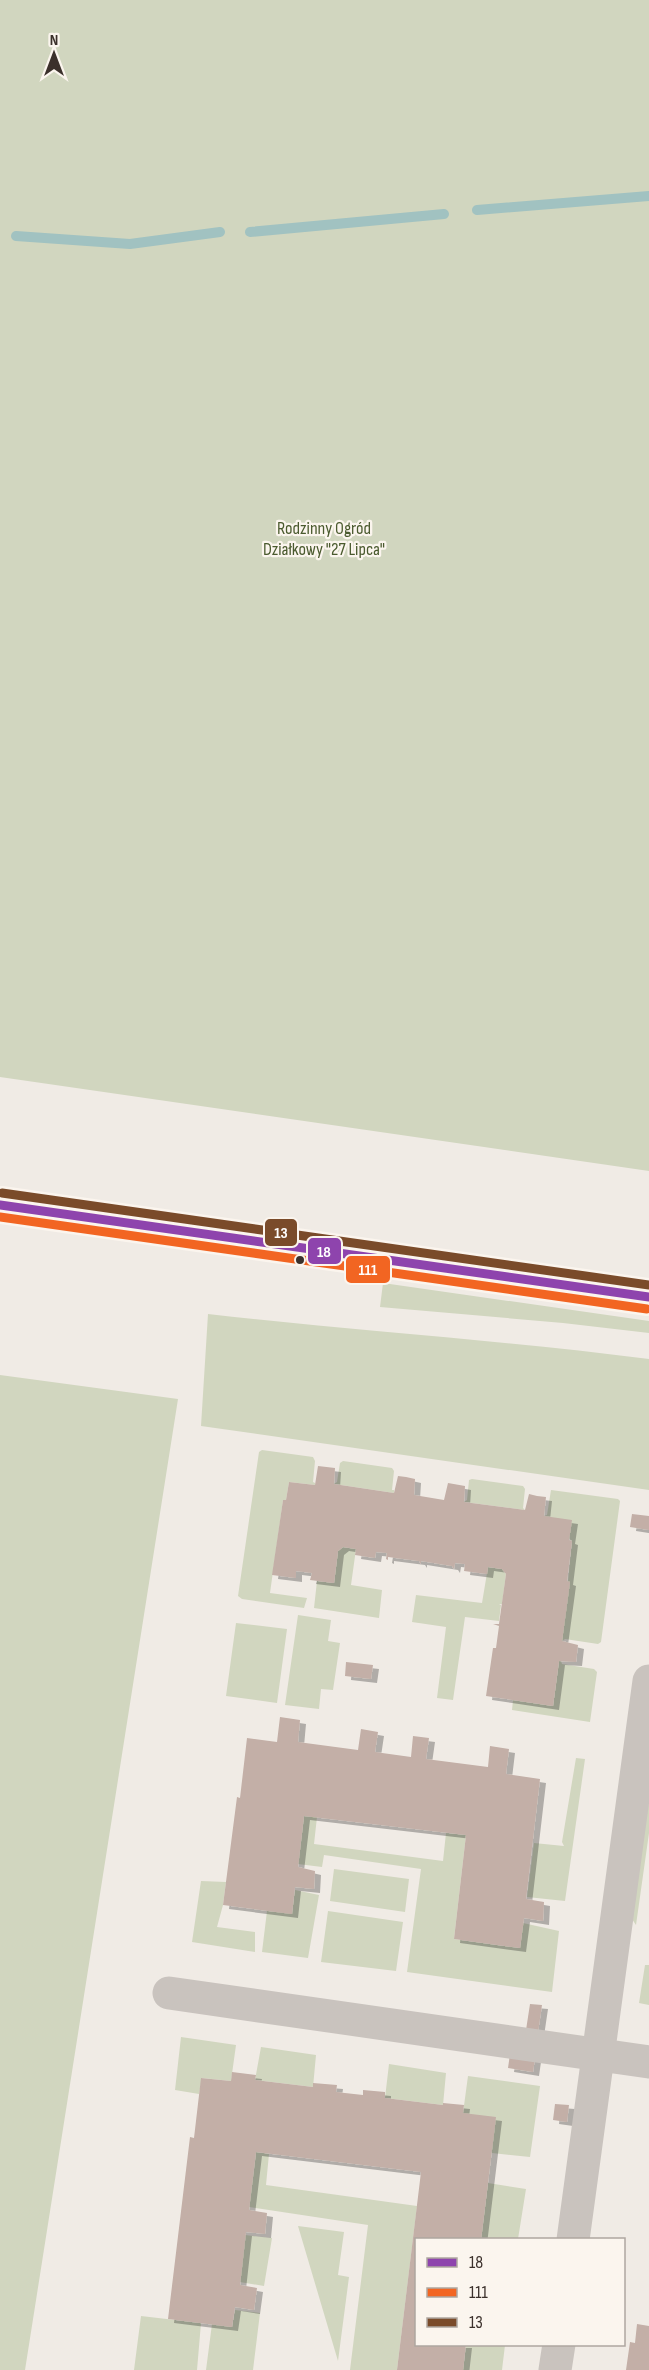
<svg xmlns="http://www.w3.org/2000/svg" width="649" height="2370" viewBox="0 0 649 2370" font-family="'Sofia Sans Condensed',sans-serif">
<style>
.green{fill:#d1d6bf}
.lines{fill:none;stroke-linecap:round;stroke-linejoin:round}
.stream{stroke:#a1c2c1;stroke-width:10}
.building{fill:#c3afa7;filter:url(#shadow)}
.minor{stroke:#c9c3be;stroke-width:33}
.bus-1-casing{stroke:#fbf5ee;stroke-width:14}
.bus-2-casing{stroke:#fbf5ee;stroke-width:14}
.bus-3-casing{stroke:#fbf5ee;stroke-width:14}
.bus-1{stroke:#8e44ad;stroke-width:9}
.bus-2{stroke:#f26522;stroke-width:9}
.bus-3{stroke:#7a4b2a;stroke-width:9}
.bus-dot{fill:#3b302b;stroke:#fbf5ee;stroke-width:2}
.labels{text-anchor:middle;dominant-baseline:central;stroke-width:4.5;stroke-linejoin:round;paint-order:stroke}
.park-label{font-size:18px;fill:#4a5a2e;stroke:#fbf5ee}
.line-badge{stroke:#fbf5ee;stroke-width:2}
.badge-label{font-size:16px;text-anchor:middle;font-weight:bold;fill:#fff}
</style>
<defs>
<filter id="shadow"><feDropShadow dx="6" dy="4" stdDeviation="0" flood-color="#0004"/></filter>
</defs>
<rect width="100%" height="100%" fill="#f0ebe5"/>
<path class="green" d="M0,0H649V1171L0,1077Z
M383,1283L649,1321V1333L563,1323L380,1307Z
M208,1314C355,1331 503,1340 649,1359V1490L201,1426Z
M0,1375L178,1399L25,2370H0Z
M262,1450L313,1457L315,1461L313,1482L315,1483V1485L289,1482L286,1500H283L270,1593L307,1598L304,1608L242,1599L238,1596L259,1452Z
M343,1461L392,1468L394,1471L392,1490H394V1493L334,1484L337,1482L340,1463Z
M472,1479L523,1486L525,1489L523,1508L525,1510L464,1502L467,1500L469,1480Z
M551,1490L618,1499L620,1501L601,1642L598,1644L565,1639L562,1641L572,1541L544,1516L547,1515Z
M343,1547L356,1549L351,1585L382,1590L379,1618L314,1608L317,1581L334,1583L338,1551Z
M488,1567L502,1569L506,1574L502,1604H499L501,1605L499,1621L465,1617L453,1700L437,1698L446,1627L412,1622L416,1595L482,1603Z
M298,1615L331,1620L328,1641L340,1643L333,1690L321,1689L319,1709L285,1705Z
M236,1623L287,1629L277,1703L226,1696Z
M559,1661H561L562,1664L594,1669L597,1672L590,1722L512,1710L513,1700L553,1706Z
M576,1758L585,1759L565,1901L527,1897L534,1843L564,1846L562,1842Z
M649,1799V1833L636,1925L632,1919Z
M304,1816L317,1817L314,1844L443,1861L446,1833L466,1835L454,1939L520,1948L523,1923L559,1931L552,1992L407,1972L421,1869L324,1855L322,1867L298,1864Z
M334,1869L409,1879L405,1912L330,1901Z
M201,1881L226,1882L223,1905L217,1927L255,1932V1952L192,1942Z
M295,1890L319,1895L308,1958L262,1952L267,1911L292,1913Z
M328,1911L403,1922L396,1971L321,1962Z
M645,1965H649V2005L639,2003Z
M181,2037L236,2045L231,2081L202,2078L199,2094L175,2090Z
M261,2047L316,2055L313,2087L255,2080Z
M389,2064L446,2073L443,2105L385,2098Z
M468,2076L540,2086L530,2157L492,2153L463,2113Z
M256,2152L269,2154L266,2185L417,2206L397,2370H350L368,2225L249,2207Z
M488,2183L526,2189L518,2239H481Z
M298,2226L344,2232L338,2275L349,2277L338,2361Z
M245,2235L272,2238L264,2286L240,2282Z
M235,2310L260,2313L253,2370H206L212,2324L232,2327Z
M141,2316L201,2323L197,2370H134Z
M466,2345H505L502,2370H463Z"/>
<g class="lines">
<path class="stream" d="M477,210L649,196
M250,232L444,214
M16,236L130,244L220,232"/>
</g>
<path class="building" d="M318,1466L335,1468L334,1484L394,1493L398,1476L406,1477L415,1479L414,1495L444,1500L448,1483L465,1486L464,1502L525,1510L529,1494L537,1496L546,1497L544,1516L572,1520L569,1540L572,1541L567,1581L570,1582L562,1641L578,1645L576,1662L559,1661L553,1706L486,1696L493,1648H496L499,1626L493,1624H499L506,1574L502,1569L488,1567L487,1574L464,1571L465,1564L455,1563L454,1569L452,1566L421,1561V1564L419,1561L388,1557V1560L386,1559L387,1553L376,1552L375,1558L355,1555L356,1549L343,1547L338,1551L334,1583L310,1580L312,1573L296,1571V1578L272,1575L283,1500H286L289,1482L315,1485Z
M632,1514L649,1516V1530L630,1527Z
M346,1662L373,1665L371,1679L345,1676Z
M280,1717L300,1720L298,1742L358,1750L361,1729L378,1732L375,1752L411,1757L413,1736L429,1738L426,1759L488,1767L490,1746L509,1749L506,1774L540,1779L526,1899L544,1902L543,1921L524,1918L520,1948L454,1939L466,1835L304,1816L298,1867L315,1871L314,1889L295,1887L292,1914L223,1905L237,1797L240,1798L247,1738L277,1742Z
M530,2004L542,2005L538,2032L526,2030Z
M510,2054L535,2058L533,2072L508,2068Z
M232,2072L256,2075L255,2080L313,2087V2083L337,2085L336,2092L363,2095V2090L385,2092V2098L443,2105V2103L464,2105L463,2113L496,2117L481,2240H416V2344H466L463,2370H397L421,2172L256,2152L249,2210L267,2213L265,2234L246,2232L240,2285L257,2288L254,2310L235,2307L232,2327L168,2319L190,2137L194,2138L201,2078L231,2081Z
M555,2104L569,2105L567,2122L553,2120Z
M637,2324L649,2326V2370H626L630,2342L635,2343Z"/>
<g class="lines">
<path class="minor" d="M0,1205L649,1297
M169,1993L649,2062
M573,2240L649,1681
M555,2370L559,2344"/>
<defs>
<path id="bus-1" d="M0,1205L649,1297"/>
<path id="bus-2" d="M0,1217L647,1309"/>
<path id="bus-3" d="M2,1193L649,1285"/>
</defs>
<use href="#bus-1" class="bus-1-casing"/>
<use href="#bus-2" class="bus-2-casing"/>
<use href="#bus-3" class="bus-3-casing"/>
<use href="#bus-1" class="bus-1"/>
<use href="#bus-2" class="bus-2"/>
<use href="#bus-3" class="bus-3"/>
</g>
<circle class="bus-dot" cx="300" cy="1260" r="5"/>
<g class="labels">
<g class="park-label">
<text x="324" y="528">Rodzinny Ogród<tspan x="324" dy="21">Działkowy "27 Lipca"</tspan></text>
</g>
</g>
<g class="line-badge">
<rect x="264" y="1218" width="34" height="29" rx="6" fill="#7a4b2a"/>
<rect x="307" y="1237" width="35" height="28" rx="6" fill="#8e44ad"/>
<rect x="345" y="1255" width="46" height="29" rx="6" fill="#f26522"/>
</g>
<g class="badge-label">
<text x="281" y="1238">13</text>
<text x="324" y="1257">18</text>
<text x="368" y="1275">111</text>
</g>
<rect x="415" y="2238" width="210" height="108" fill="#fbf5ee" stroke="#aea6a0" stroke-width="1.5"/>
<rect x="427" y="2258" width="30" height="9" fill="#8e44ad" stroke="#aea6a0" stroke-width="1.5"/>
<text x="469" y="2268" font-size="18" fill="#3b302b">18</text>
<rect x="427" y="2288" width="30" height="9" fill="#f26522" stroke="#aea6a0" stroke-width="1.5"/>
<text x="469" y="2298" font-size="18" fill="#3b302b">111</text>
<rect x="427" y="2318" width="30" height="9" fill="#7a4b2a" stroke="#aea6a0" stroke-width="1.5"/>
<text x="469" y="2328" font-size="18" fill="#3b302b">13</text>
<g transform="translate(54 54)" stroke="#fbf5ee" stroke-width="4.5" paint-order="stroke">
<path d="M0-4.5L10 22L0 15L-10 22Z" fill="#3b302b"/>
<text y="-9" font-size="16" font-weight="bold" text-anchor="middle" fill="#3b302b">N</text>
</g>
</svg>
